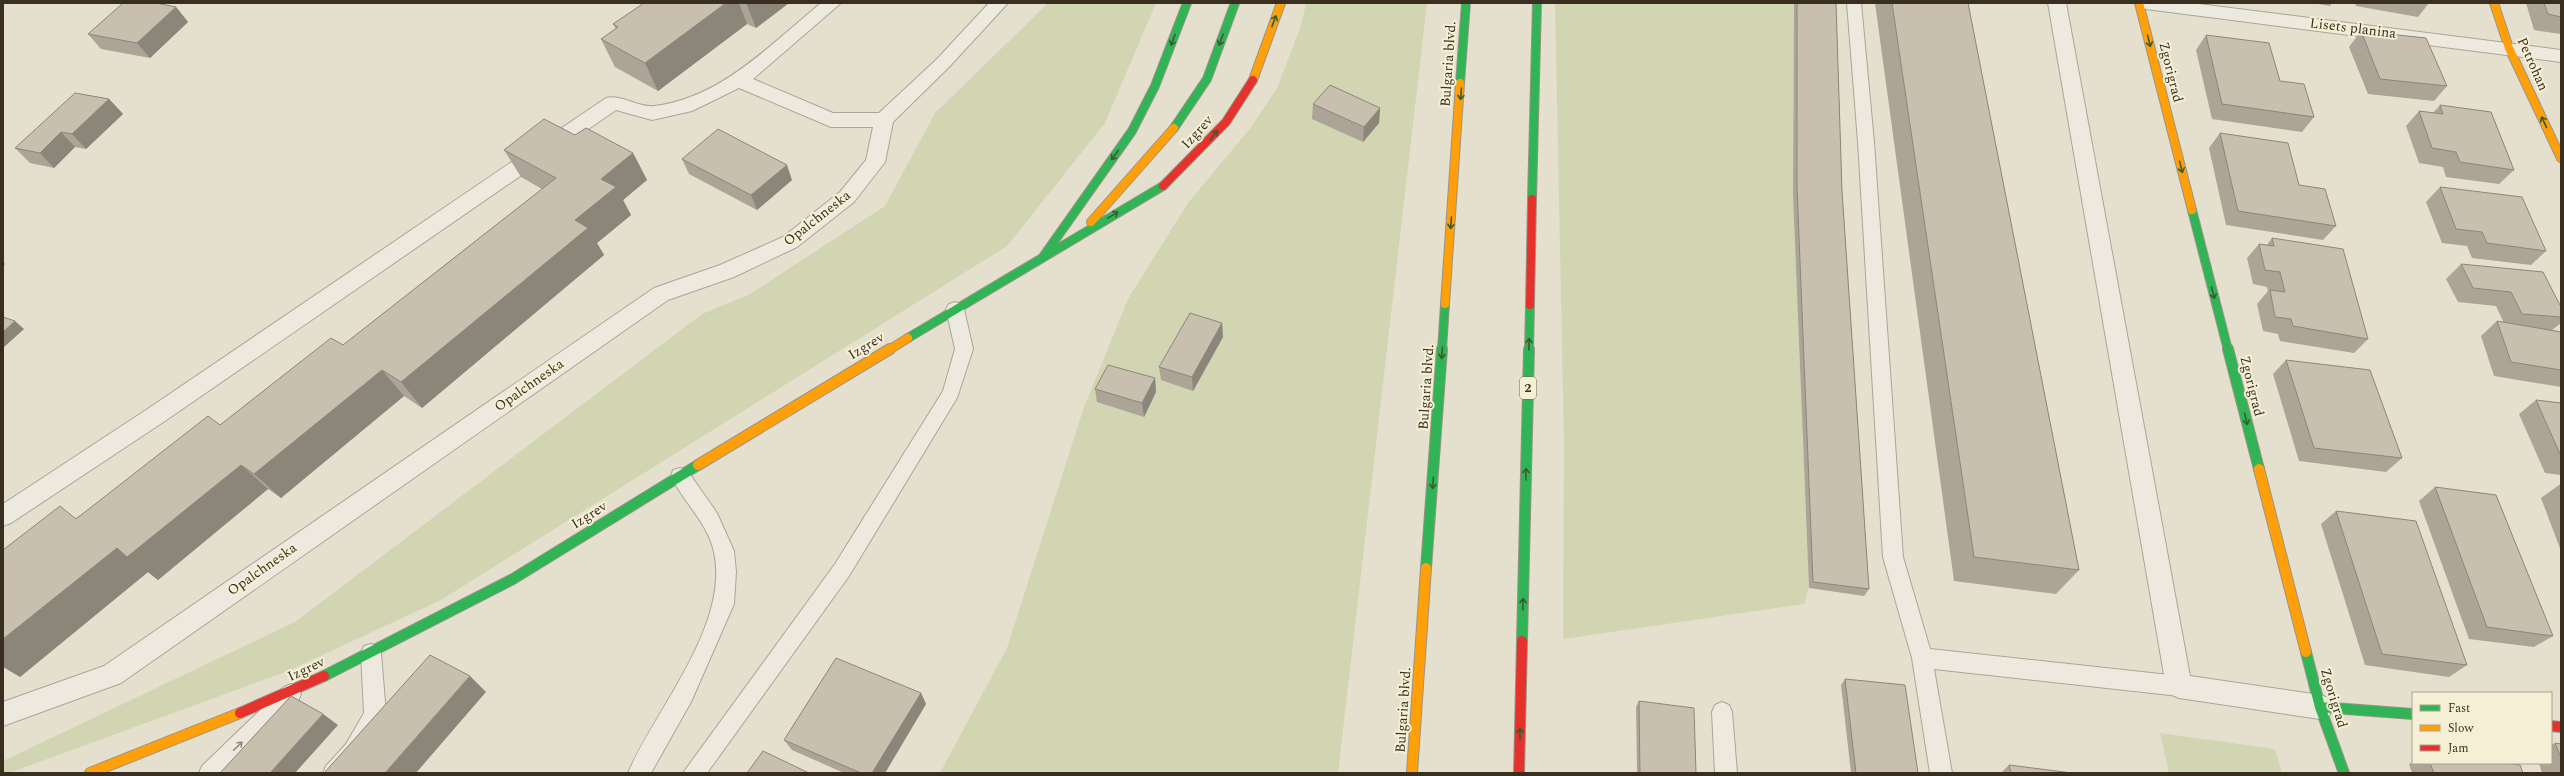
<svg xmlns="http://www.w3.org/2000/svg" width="2564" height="776" viewBox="0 0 2564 776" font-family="Spectral,serif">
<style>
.green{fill:#d1d5b1}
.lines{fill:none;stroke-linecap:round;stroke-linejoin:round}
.lane-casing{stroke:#aaa597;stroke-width:2}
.street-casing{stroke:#aaa597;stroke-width:2}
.fast-far1-casing{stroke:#9a9486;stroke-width:10}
.fast-casing{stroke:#9a9486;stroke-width:12}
.slow-far1-casing{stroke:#9a9486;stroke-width:10}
.slow-casing{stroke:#9a9486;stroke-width:12}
.jam-far1-casing{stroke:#9a9486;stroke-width:10}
.jam-casing{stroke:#9a9486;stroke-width:12}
.lane{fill:#ede9df;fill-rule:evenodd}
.street{fill:#ede9df;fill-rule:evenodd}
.fast-far1{stroke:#30b455;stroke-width:8}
.fast{stroke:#30b455;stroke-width:10}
.slow-far1{stroke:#ff9f0a;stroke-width:8}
.slow{stroke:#ff9f0a;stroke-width:10}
.jam-far1{stroke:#e5322d;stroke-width:8}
.jam{stroke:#e5322d;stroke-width:10}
.wall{fill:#aca496}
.shaded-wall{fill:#8c867a}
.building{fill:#c8bfaf;stroke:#8c867a}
.oneway{stroke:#365d32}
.oneway2{stroke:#938c7f}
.labels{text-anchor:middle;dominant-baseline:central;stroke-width:4;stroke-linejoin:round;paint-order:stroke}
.shield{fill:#f5efd5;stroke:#716856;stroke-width:1}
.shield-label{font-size:13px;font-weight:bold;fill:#392e1f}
.street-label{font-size:14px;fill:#392e1f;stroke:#f5efd5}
</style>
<rect width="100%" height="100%" fill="#e5e0ce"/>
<path class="green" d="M1048,3H1156L1105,123L1007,246L441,600L288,671L9,773H3V761L295,622L702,314L750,294L885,206L935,113Z
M1306,3H1427L1338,773H940L1007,648L1083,410L1128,299L1188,203L1252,126L1277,88L1301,26Z
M1555,3H1794L1793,195L1809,588L1804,604L1563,639L1564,445Z
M2160,733L2275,749L2282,773H2169Z"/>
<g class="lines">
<defs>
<path id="lane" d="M1847,3H1861L1874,142L1903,557L1930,649L2179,676L2186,679L2189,686L2186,693L2179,696L1934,669L1952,773H1930L1912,658L1883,557L1858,142Z
M955,302L961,304L964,309L973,349L957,398L849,576L707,773H683L835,564L943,391L955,349L946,309L949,304Z
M680,468L687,470L717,513L734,551L736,572L734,604L691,702L651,773H628C655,710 730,625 714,552C708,523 683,502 671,476L673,470Z
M371,644L378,646L381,653L386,714L362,758L348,773H323L326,766L346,744L364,713L361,653L364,646Z
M291,684L298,687L301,694L298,701L225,773H199L202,766L284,687Z
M1722,702L1729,705L1732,712L1737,773H1715L1712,712L1715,705Z"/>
<path id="street" d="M821,3H841L753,79L833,113H879L937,59L989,3H1008L949,67L893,122L885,162L854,202L797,247L734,277L668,300L121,683L3,726V702L104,666L654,288L720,265L783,237L840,192L866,160L873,127H831L739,88L692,111L652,120L616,110L165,421L11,523L3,526V504L149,408L606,98C622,94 638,108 654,106C721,98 771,44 821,3Z
M2048,3H2066L2190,676L2320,695L2329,698L2333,707L2329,716L2320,719L2179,698L2170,694L2166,686Z
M2137,3H2191L2561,50V62L2146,9L2140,7Z"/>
<path id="fast-far1" d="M1460,83L1466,3
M1174,128L1207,79L1235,3
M1532,199L1537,3
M2192,210L2228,350
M1043,257L1132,131L1155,86L1187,3
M908,338L1163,186
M1442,350L1445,304
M1529,350L1530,305"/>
<path id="fast" d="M2228,349L2259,469
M1426,568L1442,349
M1522,641L1529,349
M2306,652L2320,707L2344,773
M324,676L513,579L698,465
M2320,707L2413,714"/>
<path id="slow-far1" d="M2139,3L2192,210
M2494,3L2509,48L2561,158
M1253,80L1281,3
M1091,222L1174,128
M1445,304L1460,83
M889,350L908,338"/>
<path id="slow" d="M698,465L890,349
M2259,469L2306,652
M90,773L240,713
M1412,773L1426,568"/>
<path id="jam-far1" d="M1163,186L1226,122L1253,80
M1530,305L1532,199"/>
<path id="jam" d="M240,713L324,676
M2551,726L2561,727
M1519,773L1522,641"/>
</defs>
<use href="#lane" class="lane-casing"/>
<use href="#street" class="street-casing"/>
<use href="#fast-far1" class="fast-far1-casing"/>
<use href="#fast" class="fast-casing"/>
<use href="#slow-far1" class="slow-far1-casing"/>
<use href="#slow" class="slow-casing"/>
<use href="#jam-far1" class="jam-far1-casing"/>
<use href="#jam" class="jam-casing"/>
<use href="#lane" class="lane"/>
<use href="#street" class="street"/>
<use href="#fast-far1" class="fast-far1"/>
<use href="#fast" class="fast"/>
<use href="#slow-far1" class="slow-far1"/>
<use href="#slow" class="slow"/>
<use href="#jam-far1" class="jam-far1"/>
<use href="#jam" class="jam"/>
</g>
<path class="wall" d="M644,3H789L756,28L747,24L658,91L615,67L601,39L616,29L613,24Z
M1794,3H1836L1842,191L1869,589L1864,596L1809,588L1793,195Z
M1875,3H1968L2079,570L2056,594L1954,581Z
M2312,3H2332L2330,6Z
M2355,3H2429L2418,17L2356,6Z
M2526,3H2561V34L2534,30Z
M176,7L188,22L150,58L101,49L88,34Z
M2361,31L2447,86L2434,101L2368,94L2349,47Z
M2206,35L2280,81L2314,117L2302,132L2212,119L2196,50Z
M109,99L123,114L86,149L75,147L54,168L30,163L15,148Z
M1313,104L1380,108L1379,123L1363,142L1312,119Z
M2440,105L2514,170L2499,184L2446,177L2443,167L2419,163L2406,126L2419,111L2433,113Z
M2220,133L2299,185L2336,226L2323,240L2226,225L2209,148Z
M575,135L633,153L647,180L623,200L631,215L597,243L604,255L422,408L404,396L281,498L268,489L158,580L148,572L20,677L76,518L343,345L542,189L521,177L504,150Z
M682,159L792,180L757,210L689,174Z
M2440,187L2546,251L2531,265L2472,258L2467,246L2442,243L2426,202Z
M2272,238L2368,339L2354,353L2280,341L2278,334L2263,331L2257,304L2268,291L2267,287L2253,284L2247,258L2259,244L2267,245Z
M2461,264L2561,307V323L2552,330L2561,332V387L2494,376L2481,336L2497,321L2504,323L2496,306L2458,302L2446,279Z
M1222,323L1223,337L1193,391L1161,380L1159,367Z
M2286,360L2402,458L2386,472L2299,461L2273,374Z
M1155,378L1156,392L1144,417L1097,402L1095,389Z
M2536,400L2561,403V475L2545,473L2519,414Z
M2559,485H2561V551L2541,498Z
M2435,487L2553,636L2534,647L2469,639L2419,501Z
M2336,511L2467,665L2449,677L2365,665L2321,524Z
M1845,679L1918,773H1851L1841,685Z
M921,693L926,704L885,773H844L792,750L784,740Z
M1639,701L1696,773H1637L1636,707Z
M2555,743L2561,744V773H2542L2539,763H2551V745Z
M2413,762V763H2506L2523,773H2412L2409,764Z
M2009,765L2072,773H2001Z"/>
<path class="shaded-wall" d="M726,3H739L747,24L658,91L645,63Z
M746,3H789L756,28Z
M176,7L188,22L150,58L137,43Z
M109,99L123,114L86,149L72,134Z
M1380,108L1379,123L1363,142L1364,127Z
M61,132L75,147L54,168L40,153Z
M633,153L647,180L623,200L631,215L597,243L604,255L422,408L401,382L575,220L601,179Z
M787,165L792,180L757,210L751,195Z
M3,262L5,264L3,266Z
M15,321L24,329L3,348V332Z
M1222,323L1223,337L1193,391L1192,377Z
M382,370L404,396L281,498L254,474Z
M1155,378L1156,392L1144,417L1142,403Z
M241,465L268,489L158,580L148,572L20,677L3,667V639L117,548Z
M470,676L486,692L416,773H385Z
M921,693L926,704L885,773H872Z
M323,714L338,725L295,773H270Z"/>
<path class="building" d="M123,3H156L176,7L137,43L88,34Z
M644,3H726L645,63L601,39L618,27L613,24Z
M1797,3H1836L1842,191L1869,589L1813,582L1797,187Z
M1892,3H1968L2079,570L1974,557Z
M2544,3H2561V17L2548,14Z
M2361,31L2426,38L2447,86L2380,79Z
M2206,35L2269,43L2280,81L2304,84L2314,117L2222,104Z
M1330,85L1380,108L1364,127L1313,104Z
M75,93L109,99L72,134L61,132L40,153L15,148Z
M2440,105L2491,112L2514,170L2460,162L2456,152L2432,148L2419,111L2443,114Z
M544,119L575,135L586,128L633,153L601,179L616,187L575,220L588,228L401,382L382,370L254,474L241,465L127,557L117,548L3,639V550L60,506L76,519L208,416L220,425L331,338L343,345L556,178L504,150Z
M718,129L787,165L751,195L682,159Z
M2220,133L2288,143L2299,185L2325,189L2336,226L2238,211Z
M2440,187L2522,197L2546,251L2487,243L2482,232L2456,229Z
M2272,238L2343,249L2368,339L2293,326L2291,319L2275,317L2270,290L2285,292L2280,272L2265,270L2259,244L2274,246Z
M2461,264L2543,272L2561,307V317L2522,314L2511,292L2473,288Z
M1190,313L1222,323L1192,377L1159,367Z
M3,317L15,321L3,332Z
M2497,321L2561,332V370L2511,362Z
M2286,360L2370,370L2402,458L2314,448Z
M1108,365L1155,378L1142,403L1095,389Z
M2536,400L2561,403V456Z
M2435,487L2496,495L2553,636L2487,627Z
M2336,511L2416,521L2467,665L2382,654Z
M430,655L470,676L385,773H324Z
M836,658L921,693L872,773H861L784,740Z
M1845,679L1905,685L1918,773H1856Z
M291,696L323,714L270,773H220Z
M1639,701L1694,708L1696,773H1640Z
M2555,743L2561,744V758Z
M763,751L809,773H747Z
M2430,763H2506L2520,765L2523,773H2434Z
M2009,765L2072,773H2011Z"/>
<defs><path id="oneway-shaft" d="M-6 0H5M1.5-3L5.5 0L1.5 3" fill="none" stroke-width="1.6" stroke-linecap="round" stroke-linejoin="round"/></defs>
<g class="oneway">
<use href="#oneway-shaft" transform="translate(1274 21) rotate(-70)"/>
<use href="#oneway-shaft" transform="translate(1173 40) rotate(110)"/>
<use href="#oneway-shaft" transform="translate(1221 40) rotate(110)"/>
<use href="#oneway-shaft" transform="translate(2149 41) rotate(76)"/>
<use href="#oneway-shaft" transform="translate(1461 94) rotate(94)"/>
<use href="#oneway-shaft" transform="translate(2544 122) rotate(-115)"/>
<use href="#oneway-shaft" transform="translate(1214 135) rotate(-51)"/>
<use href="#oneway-shaft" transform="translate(1115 155) rotate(126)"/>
<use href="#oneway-shaft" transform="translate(2181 167) rotate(76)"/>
<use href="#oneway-shaft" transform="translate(1113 215) rotate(-31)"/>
<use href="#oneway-shaft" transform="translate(1451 223) rotate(94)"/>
<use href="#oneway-shaft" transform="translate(2213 293) rotate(76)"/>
<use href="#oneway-shaft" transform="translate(1529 344) rotate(-89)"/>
<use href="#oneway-shaft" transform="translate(1442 353) rotate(94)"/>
<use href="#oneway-shaft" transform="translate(2246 419) rotate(76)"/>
<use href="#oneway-shaft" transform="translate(1526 474) rotate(-89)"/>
<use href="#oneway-shaft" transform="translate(1433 483) rotate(94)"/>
<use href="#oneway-shaft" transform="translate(1523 604) rotate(-89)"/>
<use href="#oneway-shaft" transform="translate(1520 734) rotate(-89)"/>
</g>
<use class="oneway2" href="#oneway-shaft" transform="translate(238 746) rotate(-44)"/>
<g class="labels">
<rect class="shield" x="1520" y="377" width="16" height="22" rx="3"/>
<g class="shield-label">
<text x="1528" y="388">2</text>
</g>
<g class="street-label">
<text transform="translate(2353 28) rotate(7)">Lisets planina</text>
<text transform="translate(1448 64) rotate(-86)">Bulgaria blvd.</text>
<text transform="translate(2533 64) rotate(66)">Petrohan</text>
<text transform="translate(2171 72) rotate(76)">Zgorigrad</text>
<text transform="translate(1197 132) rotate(-48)">Izgrev</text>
<text transform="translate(817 218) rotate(-38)">Opalchneska</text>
<text transform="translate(866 346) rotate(-31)">Izgrev</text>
<text transform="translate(529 385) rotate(-35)">Opalchneska</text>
<text transform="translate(2252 386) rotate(76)">Zgorigrad</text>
<text transform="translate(1426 387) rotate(-86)">Bulgaria blvd.</text>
<text transform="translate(589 515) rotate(-32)">Izgrev</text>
<text transform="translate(262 569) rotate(-35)">Opalchneska</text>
<text transform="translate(306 669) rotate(-25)">Izgrev</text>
<text transform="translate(2334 698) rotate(73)">Zgorigrad</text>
<text transform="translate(1403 710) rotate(-86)">Bulgaria blvd.</text>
</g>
</g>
<rect width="2564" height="776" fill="none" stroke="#392e1f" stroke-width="8"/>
<rect x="2412" y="692" width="140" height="72" fill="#f5efd5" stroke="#aaa28c"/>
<rect x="2420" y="705" width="20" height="6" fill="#30b455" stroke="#aaa28c"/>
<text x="2448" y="712" font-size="12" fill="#392e1f">Fast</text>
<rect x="2420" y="725" width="20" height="6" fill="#ff9f0a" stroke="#aaa28c"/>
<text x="2448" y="732" font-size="12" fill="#392e1f">Slow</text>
<rect x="2420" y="745" width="20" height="6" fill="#e5322d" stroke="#aaa28c"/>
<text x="2448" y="752" font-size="12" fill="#392e1f">Jam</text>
</svg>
